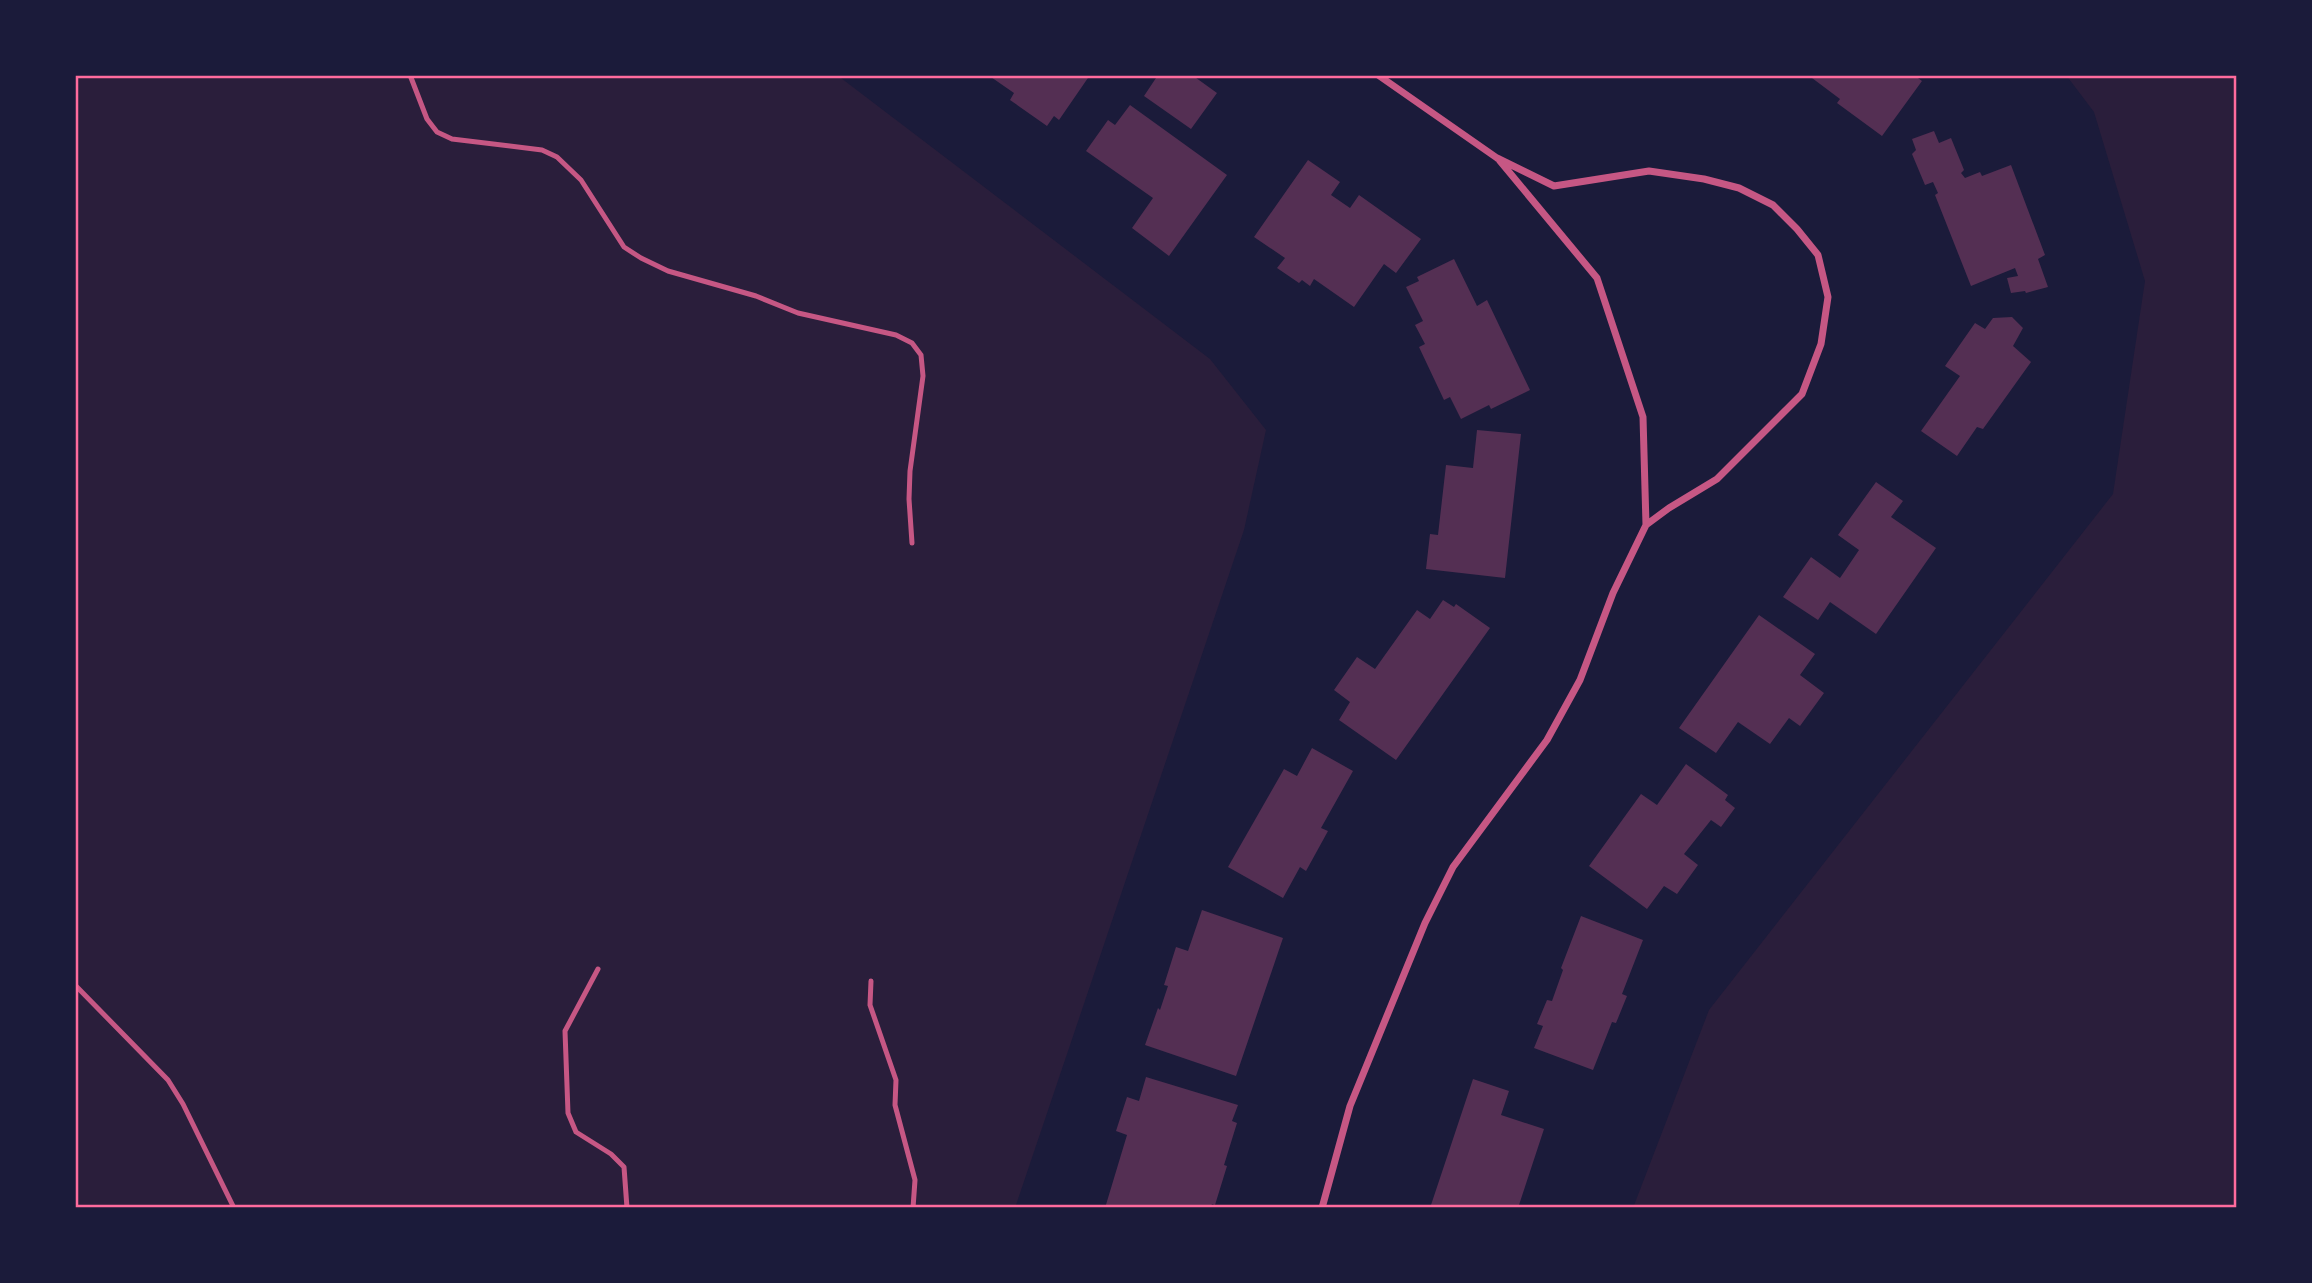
<svg xmlns="http://www.w3.org/2000/svg" width="2312" height="1283" viewBox="0 0 2312 1283" font-family="'Public Sans',sans-serif">
<style>
.green{fill:#2a1e3b}
.building{fill:#542f53}
.lines{fill:none;stroke-linecap:round;stroke-linejoin:round}
.service{stroke:#c65784;stroke-width:5}
.minor{stroke:#c65784;stroke-width:7}
.neatline{fill:none;stroke:#ff6b9d;stroke-width:2.5}
</style>
<rect width="100%" height="100%" fill="#1b1b3a"/>
<path class="green" d="M75,75H837L1210,359L1266,430L1244,530L1015,1208H75Z
M2066,75H2237V1208H1633L1709,1010L2113,494L2145,281L2094,112Z"/>
<path class="building" d="M988,75H1090L1059,120L1054,116L1047,126L1010,100L1014,93Z
M1158,75H1192L1217,93L1191,129L1144,96Z
M1808,75H1914L1922,81L1882,136L1837,103L1840,99Z
M1130,105L1227,175L1169,256L1132,228L1153,198L1086,151L1108,120L1115,125Z
M1934,131L1939,143L1951,138L1964,170L1961,173L1965,178L1980,172L1982,176L2011,165L2045,255L2038,259L2048,287L2026,293L2025,291L2011,293L2007,278L2018,276L2015,268L1971,286L1935,195L1938,193L1933,182L1925,185L1912,154L1916,150L1912,139Z
M1308,160L1340,182L1331,195L1350,208L1359,195L1421,239L1396,273L1384,264L1354,307L1314,279L1310,286L1302,280L1299,283L1277,268L1285,258L1254,237Z
M1454,259L1477,306L1487,300L1530,390L1491,409L1489,405L1461,419L1450,397L1444,400L1419,347L1425,344L1415,325L1423,321L1406,287L1419,281L1417,277Z
M2012,317L2023,328L2013,346L2031,362L1983,429L1977,427L1957,456L1921,431L1960,376L1945,366L1975,323L1985,329L1993,318Z
M1477,430L1521,434L1505,578L1426,569L1430,534L1438,535L1446,465L1473,468Z
M1876,482L1903,501L1891,517L1936,548L1876,634L1830,602L1818,620L1783,597L1811,557L1840,578L1859,550L1838,535Z
M1443,600L1454,607L1456,604L1490,628L1396,760L1339,720L1350,702L1334,690L1357,657L1375,669L1417,610L1430,619Z
M1759,615L1815,654L1800,675L1824,693L1800,726L1789,718L1770,744L1738,722L1716,753L1679,728Z
M1312,748L1353,771L1321,828L1328,831L1306,871L1300,867L1283,898L1228,867L1284,769L1297,776Z
M1686,764L1728,795L1725,800L1735,808L1721,827L1711,820L1684,854L1698,865L1677,894L1664,886L1647,909L1589,866L1641,794L1657,805Z
M1202,910L1283,938L1236,1076L1145,1045L1158,1008L1160,1010L1168,986L1164,985L1176,947L1188,951Z
M1581,916L1643,940L1622,994L1627,996L1616,1023L1612,1022L1593,1070L1534,1048L1543,1026L1537,1024L1547,1000L1552,1001L1563,970L1561,968Z
M1146,1077L1238,1105L1232,1121L1237,1123L1224,1165L1227,1166L1215,1205L1212,1204L1210,1208H1105L1127,1135L1116,1131L1127,1097L1139,1101Z
M1473,1079L1509,1091L1501,1115L1544,1129L1518,1208H1430Z"/>
<g class="lines">
<path class="service" d="M410,75L427,119L437,132L452,139L542,150L557,157L581,180L624,247L641,258L668,271L756,296L798,313L896,335L912,343L921,355L923,376L910,471L909,499L912,543
M598,969L565,1031L568,1113L576,1132L611,1154L624,1167L627,1208
M871,981L870,1005L896,1080L895,1105L915,1180L913,1208
M75,985L168,1080L183,1104L234,1208"/>
<path class="minor" d="M1500,161L1597,278L1643,417L1646,525
M1322,1208L1350,1106L1425,923L1453,867L1547,740L1580,680L1613,593L1646,525L1669,508L1717,479L1802,394L1821,344L1828,297L1818,255L1797,229L1773,205L1739,188L1704,179L1649,171L1554,186L1497,158L1378,75"/>
</g>
<rect width="2312" height="1283" fill="none" stroke="#1b1b3a" stroke-width="154"/>
<rect x="77" y="77" width="2158" height="1129" class="neatline"/>
</svg>
